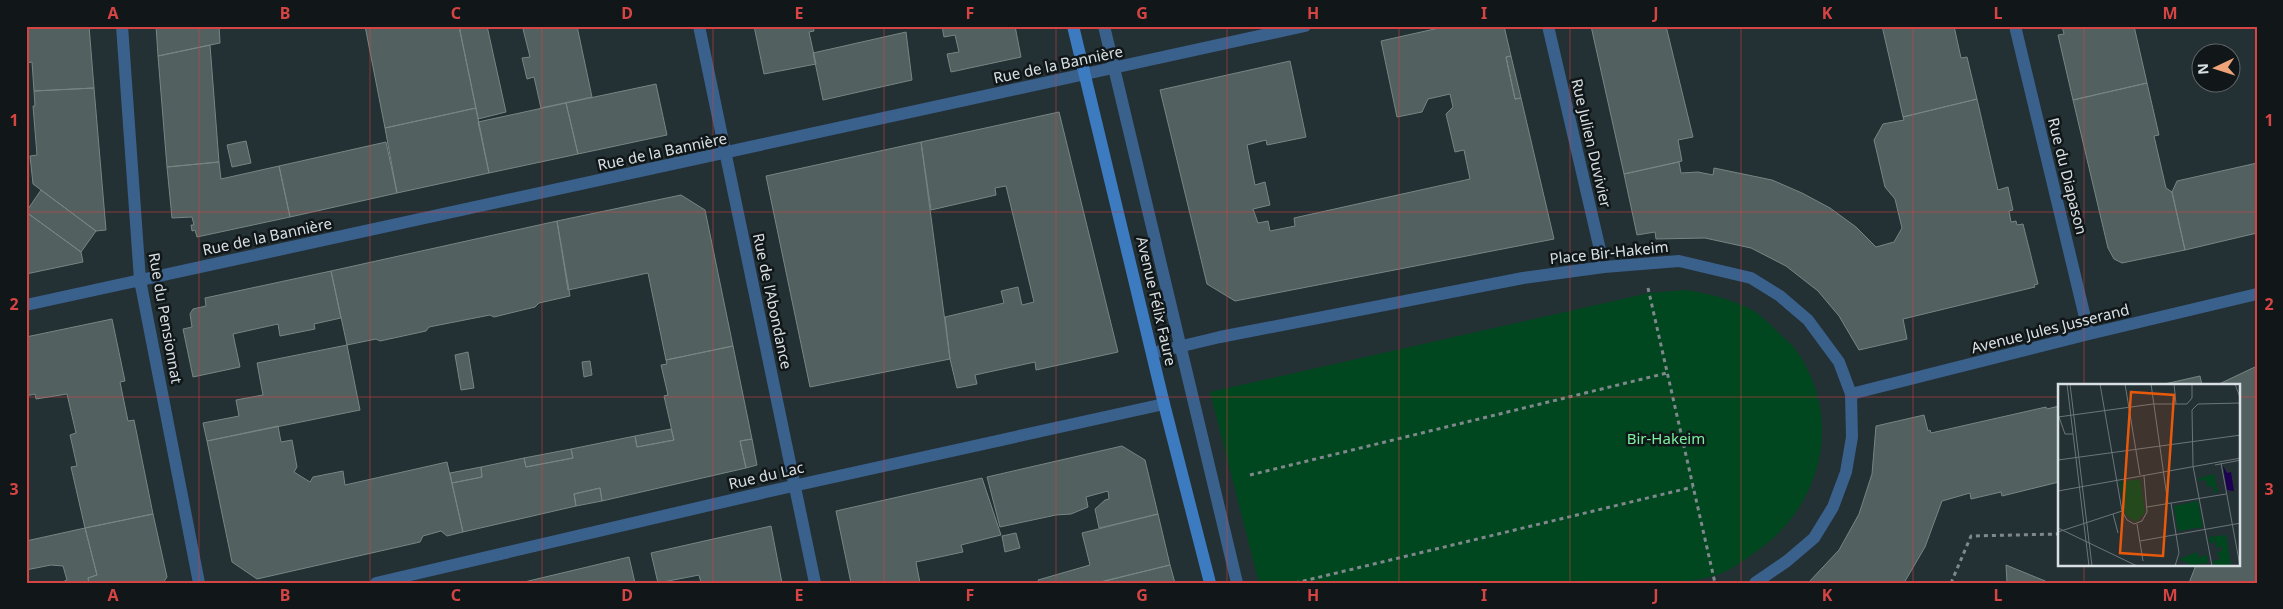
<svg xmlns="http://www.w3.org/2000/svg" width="2283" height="609" viewBox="0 0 2283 609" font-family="'Noto Sans',sans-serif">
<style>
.green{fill:#00471f}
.building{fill:#52615f;stroke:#758683}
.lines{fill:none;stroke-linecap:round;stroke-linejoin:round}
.path{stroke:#7f898d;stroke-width:3;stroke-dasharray:4 4;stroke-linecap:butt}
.lane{stroke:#3a608c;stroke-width:12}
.street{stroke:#3a608c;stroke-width:12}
.secondary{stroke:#3d7bc1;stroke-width:12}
.grid{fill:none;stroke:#d64444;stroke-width:1;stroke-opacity:0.55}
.labels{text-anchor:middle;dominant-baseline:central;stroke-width:5;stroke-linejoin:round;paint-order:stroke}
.street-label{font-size:15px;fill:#d8e0e3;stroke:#111719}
.park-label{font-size:15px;fill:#7bf09e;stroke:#111719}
.inset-road{fill:none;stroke:#6b767a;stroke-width:1}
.view{fill:#e8590c;fill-opacity:0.15;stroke:#e8590c;stroke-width:2.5}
.inset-edge{fill:none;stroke:#d8e0e3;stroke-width:2.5}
.neatline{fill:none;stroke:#d64444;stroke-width:2}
.grid-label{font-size:16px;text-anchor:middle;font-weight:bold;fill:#d64444}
</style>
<rect width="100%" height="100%" fill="#233034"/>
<path class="green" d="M1686,290C1710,294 1732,299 1754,311C1763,317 1772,326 1780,334C1786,340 1794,346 1798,353C1843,420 1822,506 1757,551C1747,558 1734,568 1722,573C1709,578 1694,580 1681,583H1259L1210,392L1649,293Z"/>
<path class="building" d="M26,26H89L94,88L34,91L32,62L26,63Z
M156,26H219L220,43L158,56Z
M365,26H459L476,108L385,128Z
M459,26H487L506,112L478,119Z
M536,26H577L592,97L541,108L534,77L527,79L522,58L530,57L523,29Z
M754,26H813L814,31L809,32L816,64L764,74Z
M942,26H1015L1021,57L951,72L947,54L959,52L955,35L944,37Z
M1448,26H1504L1511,56L1506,57L1515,99L1521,98L1554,239L1235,301L1207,284L1160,90L1290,61L1306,137L1267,145L1266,140L1247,145L1255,185L1265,182L1270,205L1253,209L1258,223L1268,221L1270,231L1295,226L1294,218L1470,179L1464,150L1455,152L1446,114L1453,107L1450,94L1428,99L1422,112L1397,117L1381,41Z
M1591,26H1666L1693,137L1678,140L1682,161L1624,174Z
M1882,26H1954L1961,58L1967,57L1977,99L1903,117Z
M2062,26H2134L2147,83L2073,100L2058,35L2064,34Z
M906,32L912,80L823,100L813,53Z
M210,45L219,162L167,167L158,56Z
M1511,56L1521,98L1515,99L1506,57Z
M2147,83L2159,135L2154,136L2166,188L2172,192L2185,250L2122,263L2114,259L2108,248L2073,100Z
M656,84L667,135L578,154L566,103Z
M94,88L106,230L96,231L33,184L30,156L37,155L33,106H35L34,91Z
M1977,99L1998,190L2008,187L2013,210L2009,211L2011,222L2016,221L2017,225L2023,224L2038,284L2034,285L2035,287L1903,319L1907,339L1859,350L1839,316L1818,291L1786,266L1751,248L1705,238L1656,239L1655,232L1637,235L1624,174L1679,162L1681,173L1698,172L1713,175L1714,168L1772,180L1802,193L1830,208L1856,227L1876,247L1894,242L1902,228L1895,199L1885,187L1874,140L1883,124L1904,120L1903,117Z
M566,103L578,154L489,173L478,122Z
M476,108L489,173L397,193L385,128Z
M1059,112L1118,352L1036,370L1035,362L975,375L977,384L957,388L950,359L945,317L1004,303L1001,291L1018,287L1022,305L1034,302L1006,186L995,188L996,195L931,210L921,142Z
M246,141L251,163L232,167L227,145Z
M386,142L397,193L290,217L279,166Z
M921,142L950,359L810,387L766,176Z
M219,162L221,179L279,166L290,217L197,237L195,230L192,231L191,225H194L192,217L172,218L167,167Z
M2257,163V233L2185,250L2172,192L2177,181Z
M41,190L96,231L81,252L26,212Z
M681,195L705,210L733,346L666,360L648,273L568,290L557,221Z
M26,212L81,252L83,262L26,274Z
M557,221L570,296L539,303L535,307L494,317L490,315L429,327L426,331L380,341L376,339L347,345L331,271Z
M331,271L341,318L314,324L315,329L280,336L278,324L233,334L240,367L193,377L183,329L192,327L190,314L193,309L206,306L205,298Z
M112,319L125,381L120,382L128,421L134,420L153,514L85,528L71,467L77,466L70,435L76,433L67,394L36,399L35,394L26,396V337Z
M347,345L360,410L207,441L203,423L239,416L236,400L263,395L257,363Z
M733,346L752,439L740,441L746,468L602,501L600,488L574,494L576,506L463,532L452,483L482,477L481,467L524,458L526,467L573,458L571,449L635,436L637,447L674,440L664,396L668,395L661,365L667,364L666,360Z
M468,352L474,388L461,390L455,355Z
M590,361L592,375L584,377L582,362Z
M2257,366V583H2189L2196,565H2239V385H2217Z
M2200,376L2202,385H2160Z
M2059,406V482L2002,496L2001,492L1971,499L1970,493L1942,501L1925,547L1904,583H1808L1839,550L1859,514L1872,474L1876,426L1924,415L1928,431L1930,430L1931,433L2046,407L2047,409Z
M278,426L281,442L292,440L297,467L294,472L310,482L313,477L343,471L345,485L447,462L463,532L447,536L441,531L423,536L420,542L257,579L232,562L207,441Z
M671,429L674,440L637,447L635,436Z
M752,439L757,465L746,468L740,441Z
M1122,446L1145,460L1158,514L1099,528L1095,509L1105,500L1109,499L1108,491L1086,497L1088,507L1071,514L1056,515L1000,527L987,477Z
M571,449L573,458L526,467L524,458Z
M481,467L482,477L452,483L450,473Z
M982,478L1001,535L961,545L963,552L916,562L920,583H851L836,511Z
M600,488L602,501L576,506L574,494Z
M153,514L167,577L163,583H89L88,578L97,575L85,528Z
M1158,514L1170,565L1097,583H1039L1038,580L1090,565L1082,533Z
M771,526L782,583H701L699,575L658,583L651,553Z
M85,528L97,575L88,578L89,583H60L67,580L63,566L51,565L26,570V541Z
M1016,533L1020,548L1005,552L1002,536Z
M629,557L635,583H520L562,573Z
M1170,565L1175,583H1100V582Z
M2006,565L2050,583H2007Z"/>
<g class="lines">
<path class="path" d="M1648,288L1715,583
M1250,475L1667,373
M1295,583L1693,487
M1951,583L1971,536L2059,534"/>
<path class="lane" d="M1104,26L1237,583"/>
<path class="street" d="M122,26L140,280L199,583
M699,26L815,583
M1548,26L1604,267
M2015,26L2089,334
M26,305L1305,26
M1153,353L1220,337L1523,278L1604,267L1679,261L1751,278L1780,296L1808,320L1839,362L1851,394L1852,437L1846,472L1833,507L1814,538L1787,561L1755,583
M1851,394L2089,334L2257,294
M376,583L766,492L1164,404"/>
<path class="secondary" d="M1073,26L1164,404L1210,583"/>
</g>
<path class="grid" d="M199,26V583M370,26V583M542,26V583M713,26V583M884,26V583M1056,26V583M1227,26V583M1399,26V583M1570,26V583M1741,26V583M1913,26V583M2084,26V385M26,212H2257M26,397H2059M2239,397H2257M2084,565V583"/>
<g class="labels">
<g class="street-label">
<text transform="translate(1058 64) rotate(-12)">Rue de la Bannière</text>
<text transform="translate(1592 143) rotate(77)">Rue Julien Duvivier</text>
<text transform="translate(662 151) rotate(-12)">Rue de la Bannière</text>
<text transform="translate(2068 176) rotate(76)">Rue du Diapason</text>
<text transform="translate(267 236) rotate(-12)">Rue de la Bannière</text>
<text transform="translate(1609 252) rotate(-6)">Place Bir-Hakeim</text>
<text transform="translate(773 301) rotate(78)">Rue de l'Abondance</text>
<text transform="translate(1157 301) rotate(77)">Avenue Félix Faure</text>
<text transform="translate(166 318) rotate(80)">Rue du Pensionnat</text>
<text transform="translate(2050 328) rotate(-14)">Avenue Jules Jusserand</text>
<text transform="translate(766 475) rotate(-13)">Rue du Lac</text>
</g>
<g class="park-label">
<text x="1666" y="438">Bir-Hakeim</text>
</g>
</g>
<g transform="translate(2058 384)">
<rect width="182" height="182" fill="#233034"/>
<path d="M156,90L160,108L156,109L155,102L149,103L148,96L141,97V94ZM82,95L87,129L77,138L67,130L62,98ZM140,117L145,143L120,147L116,122ZM168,151L173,182L156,181L155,177L162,175L159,168L164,167V162L158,164V157L152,160L151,153ZM139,168L140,173L149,171L150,179L133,181L121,175Z" fill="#00471f"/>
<path d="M165,82L169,89L173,88L176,107L169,106Z" fill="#1d0051"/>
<path class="inset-road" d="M9,0L31,182M12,0L34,182M42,0L64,127L69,136L76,140L84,137L89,128L86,92M67,0L82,91M93,0L110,120M116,0L118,20M177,0L183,16M0,33L95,20H129L134,14V0M1,33L7,50H15M0,76L183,51M163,79L182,182M157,81L183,76M0,107L183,74M113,119L121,169L117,182M89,123L168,110M55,130L60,149M79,140L85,177M0,144L79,182M0,148L64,127M82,157L183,139M154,182L135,82L134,26L140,20L183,19"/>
<path class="view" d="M73,8L116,11L105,172L62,169Z"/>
<rect width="182" height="182" class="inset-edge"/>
</g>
<rect width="2283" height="609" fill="none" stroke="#111719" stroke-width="55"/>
<g transform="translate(2216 68) rotate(266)"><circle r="24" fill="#111719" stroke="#61676a"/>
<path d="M0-4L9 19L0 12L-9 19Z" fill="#efa378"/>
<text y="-8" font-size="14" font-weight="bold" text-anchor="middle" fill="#d8e0e3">N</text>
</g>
<rect x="28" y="28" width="2228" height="554" class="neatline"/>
<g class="grid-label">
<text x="113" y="19">A</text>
<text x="285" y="19">B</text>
<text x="456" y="19">C</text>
<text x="627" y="19">D</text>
<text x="799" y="19">E</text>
<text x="970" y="19">F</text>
<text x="1142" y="19">G</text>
<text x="1313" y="19">H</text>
<text x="1484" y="19">I</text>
<text x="1656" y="19">J</text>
<text x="1827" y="19">K</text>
<text x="1998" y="19">L</text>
<text x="2170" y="19">M</text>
<text x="14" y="126">1</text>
<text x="2269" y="126">1</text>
<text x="14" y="310">2</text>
<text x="2269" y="310">2</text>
<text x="14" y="495">3</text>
<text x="2269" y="495">3</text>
<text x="113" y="601">A</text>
<text x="285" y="601">B</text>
<text x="456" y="601">C</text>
<text x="627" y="601">D</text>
<text x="799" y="601">E</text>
<text x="970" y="601">F</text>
<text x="1142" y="601">G</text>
<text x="1313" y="601">H</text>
<text x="1484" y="601">I</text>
<text x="1656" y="601">J</text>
<text x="1827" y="601">K</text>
<text x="1998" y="601">L</text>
<text x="2170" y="601">M</text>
</g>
</svg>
